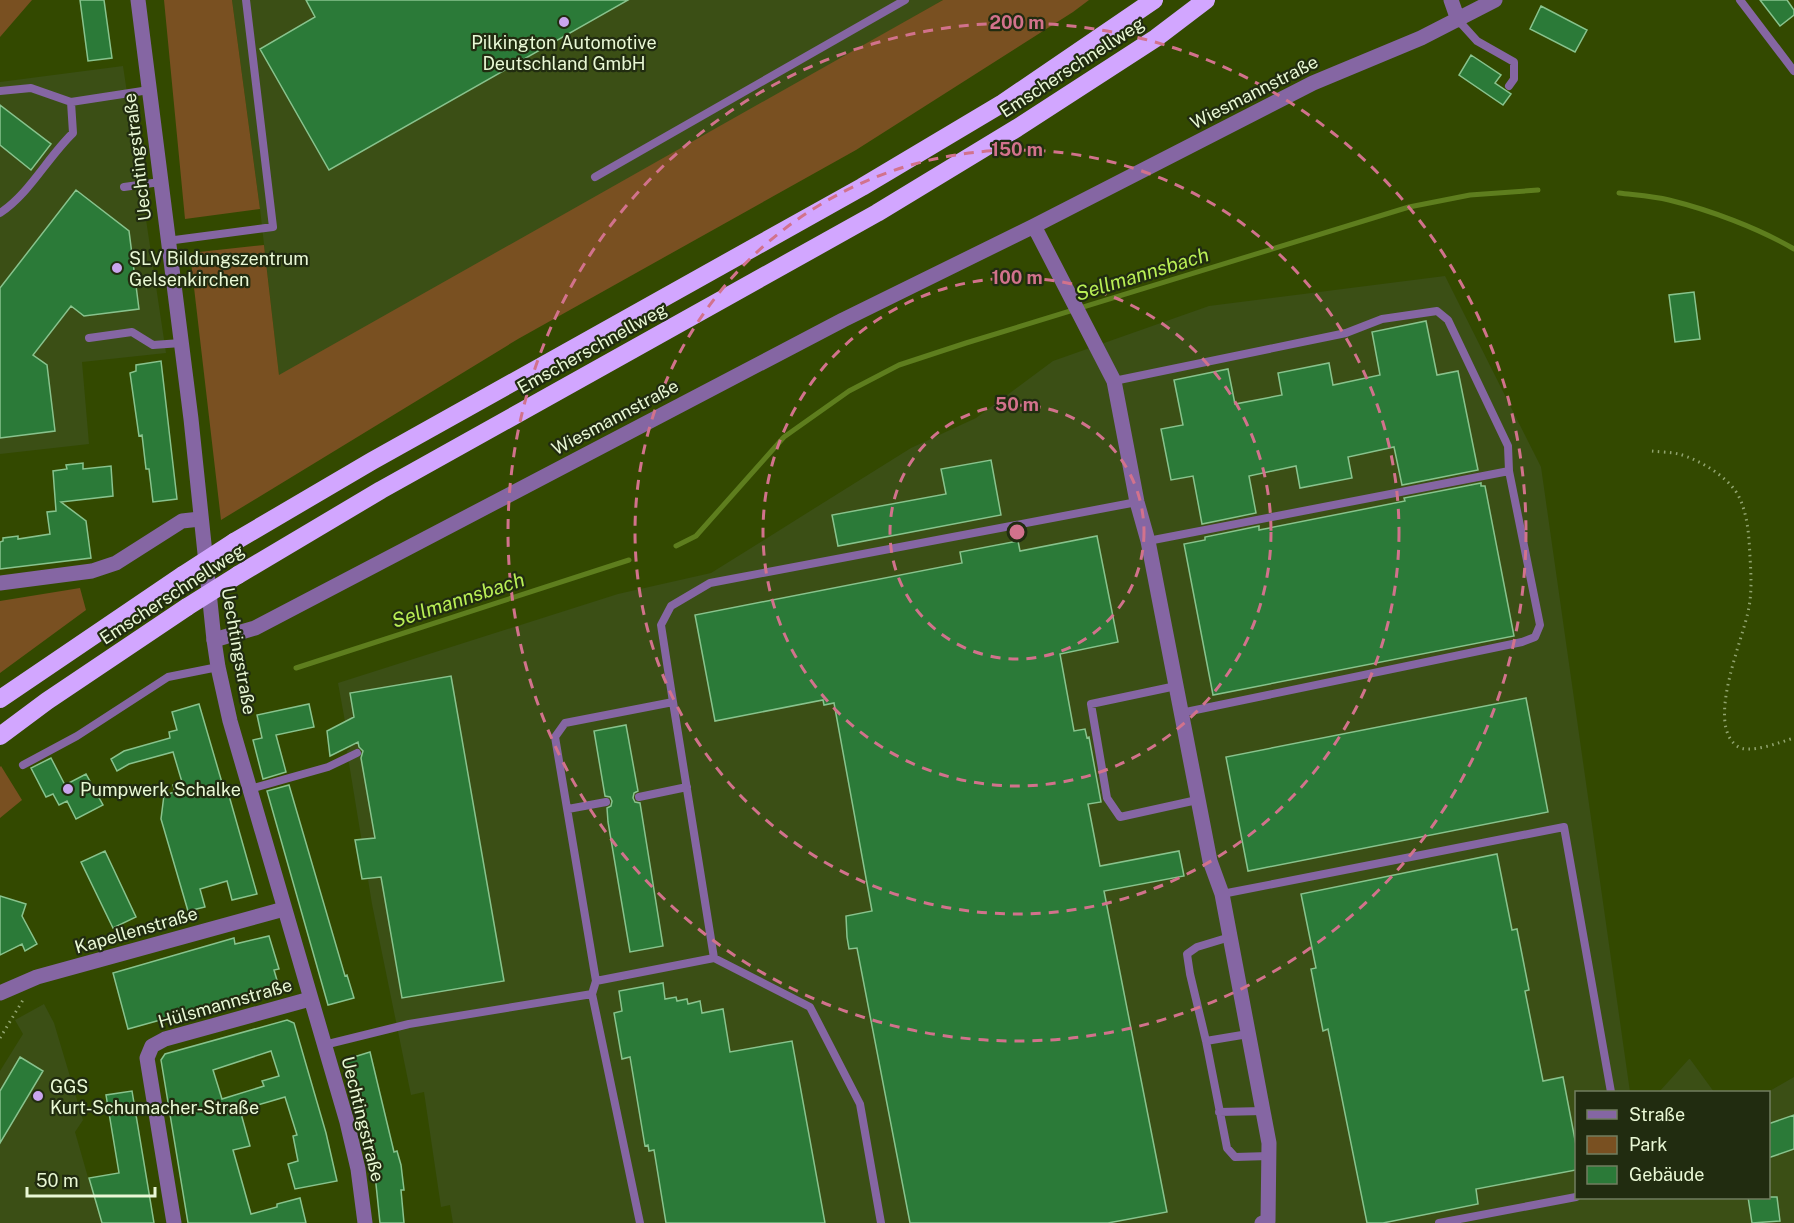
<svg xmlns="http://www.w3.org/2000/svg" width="1794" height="1223" viewBox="0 0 1794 1223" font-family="'Public Sans',sans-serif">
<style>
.built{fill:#3b4f15}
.green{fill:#795021}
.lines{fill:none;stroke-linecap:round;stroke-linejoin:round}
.stream{stroke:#5e7e1e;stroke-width:5}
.building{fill:#2b7a38;stroke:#88c38d;stroke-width:1.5;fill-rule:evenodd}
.path{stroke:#91a46e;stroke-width:3;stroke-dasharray:1.5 4.5;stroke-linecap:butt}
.service{stroke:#8566a3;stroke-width:8}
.minor{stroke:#8566a3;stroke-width:15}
.tertiary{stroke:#8566a3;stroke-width:15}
.motorway{stroke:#d2a6ff;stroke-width:18}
.motorway-bridge{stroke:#d2a6ff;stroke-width:18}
.ring{fill:none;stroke:#d2728c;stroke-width:3;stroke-dasharray:10 8}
.poi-dot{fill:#c9a5ee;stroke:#212c10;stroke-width:2}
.labels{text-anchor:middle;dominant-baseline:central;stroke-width:4.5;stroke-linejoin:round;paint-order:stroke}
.poi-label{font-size:18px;fill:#e9f8d5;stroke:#212c10;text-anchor:start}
.street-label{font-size:18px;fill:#e9f8d5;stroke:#212c10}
.water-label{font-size:20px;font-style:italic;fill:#b9ef55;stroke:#212c10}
.centre{fill:#d2728c;stroke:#212c10;stroke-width:3}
.ring-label{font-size:18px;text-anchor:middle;font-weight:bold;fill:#d2728c;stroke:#212c10;stroke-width:4.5;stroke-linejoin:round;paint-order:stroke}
</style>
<rect width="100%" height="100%" fill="#334900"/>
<path class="built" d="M232,0H943L695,142L279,376L260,209Z
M123,66L166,353L82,362L89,444L0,454V82Z
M1445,276L1541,467L1630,1092H1576V1198H1768V1092L1794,1077V1223H453L450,1205L441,1207L424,1092L411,1095L372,904L347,751L350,749L338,683L618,594L711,573L911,448L976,418L1053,361L1209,306Z
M44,1004L54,1023L83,1120L75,1132L101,1223H0V1071L23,1034L15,1020Z
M1690,1059L1714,1092H1659L1689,1059Z"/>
<path class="green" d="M0,0H32L0,37Z
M164,0H232L260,209L185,219Z
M943,0H1089L1073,12L856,150L518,339L221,520L190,253L264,245L279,375Z
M80,588L86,610L0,673V601Z
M1,766L22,800L0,818V767Z"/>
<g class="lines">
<path class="stream" d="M1619,193C1635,195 1653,196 1669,200C1710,210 1758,228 1794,249
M676,546L696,536L784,437L849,391L899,365L966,343L1409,207L1470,195L1538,190
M296,668L629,560"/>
</g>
<path class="building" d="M80,0H104L112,58L88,61Z
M306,0H628L329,170L260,49L315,17Z
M1760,0H1787L1794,10V15L1780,26Z
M1541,6L1587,30L1575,52L1530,29Z
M1471,55L1501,75L1495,83L1511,94L1503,105L1459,75Z
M0,105L51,144L31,170L0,145Z
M76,190L129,231L139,309L84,316L71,306L33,355L47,365L55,431L0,438V288Z
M1694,292L1700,339L1675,342L1669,295Z
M1426,321L1437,375L1458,371L1478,470L1402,485L1394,447L1348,457L1352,478L1300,488L1296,466L1249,476L1256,513L1202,524L1193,476L1171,480L1161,429L1183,425L1174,380L1228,369L1235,404L1282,395L1278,373L1329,363L1333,385L1380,375L1372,332Z
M161,361L177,499L153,502L149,469H146L142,435L139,436L130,373L136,371V365Z
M991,460L1001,515L838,546L832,515L946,494L941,469Z
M83,463V469L111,466L113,496L61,502L86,521L91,558L0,569V542L3,541V538L18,536V539L50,534L47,512L56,511L53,471L67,469L66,465Z
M1481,483V486H1485L1514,636L1213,695L1184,544L1205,540V537L1259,526V530L1405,501L1404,498Z
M1097,536L1118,642L1060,654L1074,731L1085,729L1087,738L1089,737L1101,802L1088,804L1100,866L1179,851L1184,876L1104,891L1167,1212L1108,1223H910L857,948L849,949L847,937L846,916L872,911L834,703L824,705L823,700L715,721L695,615L962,563L960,552L1018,541L1020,551Z
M451,676L504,981L402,998L381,877L362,879L355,840L375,838L361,758L363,751L359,747L358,742L330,756L327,731L354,717L350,693Z
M1526,698L1548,812L1248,871L1226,757Z
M199,704L223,786L226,785L257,894L232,900L227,881L200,889L205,907L188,911L161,819L164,795L175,792L173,785L182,782L173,752L129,764L117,771L111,759L124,751L170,738L169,732L177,730L172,712Z
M309,704L314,727L276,735L286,772L263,779L253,740L262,738L257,715Z
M626,725L638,791L634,793L633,798L635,802L640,803L663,946L630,952L608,822L607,808L611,806L612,801L610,797L605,796L594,731Z
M51,758L65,785L86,774L103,805L76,819L67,801L59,805L53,794L46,797L31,768Z
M289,785L345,976L347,975L354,998L328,1005L267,791Z
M105,851L136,917L113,928L81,862Z
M1497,854L1512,930L1517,929L1529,990L1525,991L1543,1081L1563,1077L1576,1145V1170L1476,1189L1478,1204L1383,1223H1367L1328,1029L1323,1031L1311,969L1316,968L1301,894Z
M0,896L26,904L22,916L37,944L25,951L22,944L0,955Z
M269,936L279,969L274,970L279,987L128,1029L113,973L234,938L235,944Z
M663,983L665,999L676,997L677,1001L687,999L688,1004L700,1001L702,1013L723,1009L730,1052L792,1041L825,1223H666L654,1150L649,1151L648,1145L645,1146L630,1057L622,1059L614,1013L622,1011L619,991Z
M287,1020L294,1023L326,1133L337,1181L295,1189L288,1164L298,1161L293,1136L297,1135L285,1097L268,1102L240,1110L250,1146L233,1150L251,1214L277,1207V1204L300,1198L306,1223H188L161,1060L165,1054ZM271,1051L279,1076L262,1081L264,1086L222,1099L213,1070Z
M370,1052L394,1152L397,1151L401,1165L404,1190H401L404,1223H380L374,1165L344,1060Z
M20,1057L43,1071L0,1143V1091Z
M132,1091L154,1223H102L89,1178L119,1173L106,1095Z
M1794,1115V1149L1768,1158V1124Z
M1748,1197H1777L1780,1221L1752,1223Z"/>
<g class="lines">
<path class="path" d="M1652,451C1660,452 1670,452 1679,454C1700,460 1731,478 1740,499C1748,517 1749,537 1750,557C1751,574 1752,590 1749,607C1744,638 1705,723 1737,746C1749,755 1780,742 1794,738
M0,1038L23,1000"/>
<path class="service" d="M1740,0L1794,71
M1458,20L1477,41L1514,62V79L1509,86
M0,91L31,88L71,102L149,90
M595,177L905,0
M124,187L160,182
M0,213C30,193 47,158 73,133L71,102
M167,241L273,227L246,0
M89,338L132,332L153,345L181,343
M1114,381L1346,333L1382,319L1437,311L1448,320L1508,446L1509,471L1148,541
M1176,686L1091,704L1107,798L1120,817L1197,800
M673,702L661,625L671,606L710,583L1137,502
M1181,713L1522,642L1535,637L1540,625L1509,471
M23,765L77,736L168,677L218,667
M250,789L328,767L357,753
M639,797L687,787
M568,809L606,802
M1222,894L1564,827L1611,1092
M1230,937L1197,947L1187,954L1190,974L1206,1041L1227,1148L1235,1157L1269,1156
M714,958L810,1007L860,1104L881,1223
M592,994L640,1223
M1206,1041L1248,1034
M324,1045L409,1024L592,994L596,981L555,737L565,723L673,702L714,958L596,981
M1219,1112L1263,1111
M1439,1223L1576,1197"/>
<path class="minor" d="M1451,0L1458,20
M1034,226L1114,381L1137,502L1148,541L1210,861L1222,894L1269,1143L1268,1221L1262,1223
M0,583L92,571L116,563L182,521L200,519
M214,640L255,628L843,320L1034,226L1313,83L1421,38L1495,0
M0,993L37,977L284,909
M174,1223L147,1058L152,1046L165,1039L310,999"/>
<path class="tertiary" d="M138,0L191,419L214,640L218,667L230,721L347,1122L358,1169L365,1223"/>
<path class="motorway" d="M234,542L372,461L862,187L1003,103L1154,0
M238,575L381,490L877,213L1017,128L1156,38L1206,0
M0,699L183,575
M0,736L47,701L187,607"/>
<path class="motorway-bridge" d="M183,575L234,542
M187,607L238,575"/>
</g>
<g class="ring">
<circle cx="1017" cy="532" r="127"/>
<circle cx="1017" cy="532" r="254"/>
<circle cx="1017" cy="532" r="382"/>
<circle cx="1017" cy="532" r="509"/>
</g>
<g class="poi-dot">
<circle cx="564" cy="22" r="6"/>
<circle cx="117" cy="268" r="6"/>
<circle cx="68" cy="789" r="6"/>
<circle cx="38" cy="1096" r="6"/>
</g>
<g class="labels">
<g class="poi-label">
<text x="564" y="42" text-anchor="middle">Pilkington Automotive<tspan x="564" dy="21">Deutschland GmbH</tspan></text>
<text x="129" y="258">SLV Bildungszentrum<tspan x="129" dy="21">Gelsenkirchen</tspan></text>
<text x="80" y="789">Pumpwerk Schalke</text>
<text x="50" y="1086">GGS<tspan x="50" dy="21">Kurt-Schumacher-Straße</tspan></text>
</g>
<g class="street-label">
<text transform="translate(1072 67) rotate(-33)">Emscherschnellweg</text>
<text transform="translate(1254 92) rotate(-27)">Wiesmannstraße</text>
<text transform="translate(137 157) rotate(-97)">Uechtingstraße</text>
<text transform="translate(592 348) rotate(-29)">Emscherschnellweg</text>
<text transform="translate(615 417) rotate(-28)">Wiesmannstraße</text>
<text transform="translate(172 594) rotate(-33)">Emscherschnellweg</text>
<text transform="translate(239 651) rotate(80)">Uechtingstraße</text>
<text transform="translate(136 930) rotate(-16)">Kapellenstraße</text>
<text transform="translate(225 1003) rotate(-16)">Hülsmannstraße</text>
<text transform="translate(363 1119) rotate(76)">Uechtingstraße</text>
</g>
<g class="water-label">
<text transform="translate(1142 274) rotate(-17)">Sellmannsbach</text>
<text transform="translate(458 600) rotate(-18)">Sellmannsbach</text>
</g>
</g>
<circle cx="1017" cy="532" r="9" class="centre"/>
<g class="ring-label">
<text x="1017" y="29">200 m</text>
<text x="1017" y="156">150 m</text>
<text x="1017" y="284">100 m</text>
<text x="1017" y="411">50 m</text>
</g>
<rect x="1575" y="1091" width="195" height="108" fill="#212c10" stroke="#717e5f" stroke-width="1.5"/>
<rect x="1587" y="1110" width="30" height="9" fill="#8566a3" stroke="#717e5f" stroke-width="1.5"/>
<text x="1629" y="1121" font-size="18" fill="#e9f8d5">Straße</text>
<rect x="1587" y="1136" width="30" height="18" fill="#795021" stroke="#717e5f" stroke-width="1.5"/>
<text x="1629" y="1151" font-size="18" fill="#e9f8d5">Park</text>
<rect x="1587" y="1166" width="30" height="18" fill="#2b7a38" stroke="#717e5f" stroke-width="1.5"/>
<text x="1629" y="1181" font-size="18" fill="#e9f8d5">Gebäude</text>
<path d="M27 1187v9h128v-9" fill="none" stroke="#e9f8d5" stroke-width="3"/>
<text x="36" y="1187" font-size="18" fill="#e9f8d5" stroke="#212c10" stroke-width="4.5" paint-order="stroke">50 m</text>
</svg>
